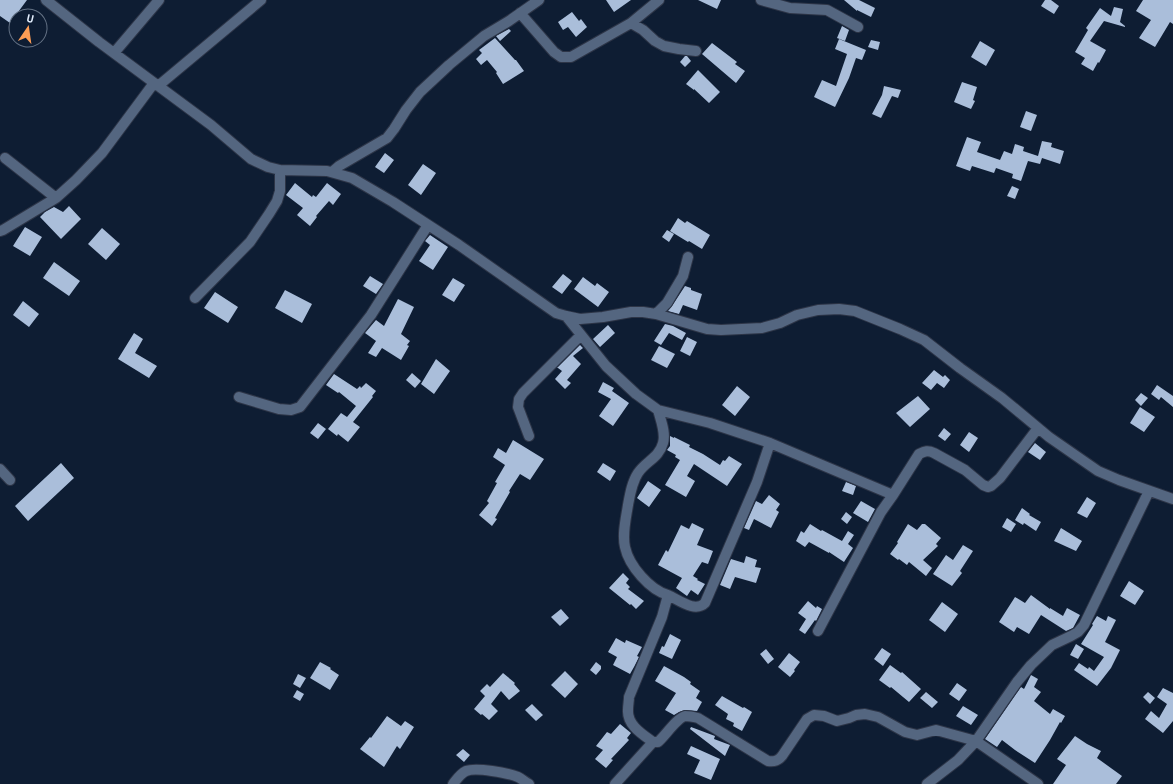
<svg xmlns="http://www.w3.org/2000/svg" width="1173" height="784" viewBox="0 0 1173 784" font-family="'PT Sans',sans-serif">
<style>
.building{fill:#aabeda}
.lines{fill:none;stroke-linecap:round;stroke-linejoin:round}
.minor-casing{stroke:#2d3547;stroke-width:12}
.minor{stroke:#546680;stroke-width:10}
</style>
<rect width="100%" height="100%" fill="#0e1d33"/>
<path class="building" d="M0,0H27L10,23L0,16Z
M606,0H631L614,12Z
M698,0H721L717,9Z
M844,0H859L875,8L871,17L857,10V11Z
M1045,0H1051L1059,6L1054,14L1041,6Z
M1143,0H1173V24L1170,22L1155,47L1139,38L1151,20L1136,11Z
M1114,7L1123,9L1120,22L1125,26V27L1104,21L1090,41L1106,50L1099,63L1098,62L1093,71L1081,64L1085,58L1075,52L1088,30L1086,28L1100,8L1111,16Z
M572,12L579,21L581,19L587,27L576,37L568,27L563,30L558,22Z
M842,26L849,30L845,41L837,38Z
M509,29L511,31L500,41L496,36Z
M495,38L515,60H516L524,71L503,84L496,73L497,72L487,60L481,65L476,59L482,53L479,50Z
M839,39L866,50L862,60L856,58L849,78L835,107L814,97L822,80L836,86L847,54L835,49Z
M871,40L880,42L878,50L868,47Z
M980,41L995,50L986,66L971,57Z
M712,43L737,62L735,64L745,71L736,83L702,54Z
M685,56H687L691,61L685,67L680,62Z
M698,70L720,92L709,103L694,89V90L686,84Z
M962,82L977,87L973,100L975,101L971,109L954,102Z
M884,86L901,90L898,98L892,96L881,118L872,114L882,95Z
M1026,111L1037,115L1031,131L1020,127Z
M967,137L981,142L977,152L1000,160L1004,151L1012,154L1015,144L1024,147L1023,151L1038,156L1042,141L1052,143L1051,147L1064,151L1060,164L1042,158L1040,164L1028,161L1021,181L1012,178L1013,174L996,168L994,173L972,166L970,171L956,166Z
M385,153L394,160L384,173L375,167Z
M423,164L436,173L421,195L408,185Z
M295,183L312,197L313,195L316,197L327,183L341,194L333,205L329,201L316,216L317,217L310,226L297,215L303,208L286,195Z
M1012,186L1019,189L1015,199L1007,196Z
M69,206L81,219L61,239L40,217L45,212L54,207L63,212Z
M678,218L685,223L687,221L710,235L702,249L689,241L688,242L670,231Z
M25,227L42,237L30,256L13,246Z
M102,228L120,244L106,260L88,244Z
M667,230L674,234L669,242L662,237Z
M430,235L448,247L433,270L419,261L430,245L425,241Z
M54,262L80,281L69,296L43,278Z
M563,274L572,281L562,294L552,287Z
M370,276L383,284L376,294L363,286Z
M583,277L595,286L597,283L609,292L598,307L574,289Z
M453,278L465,285L454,302L442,295Z
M685,286L691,288V290L702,294L697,310L683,305L679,314L668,311L672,306Z
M285,290L312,304L302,323L275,308Z
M215,292L238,307L228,323L204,308Z
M398,299L414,307L401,334L410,341L407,345L409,346L401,360L382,348L376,357L368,353L376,341L365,333L376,320L384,326Z
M23,301L39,314L29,327L13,315Z
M665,324L673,326L686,333L682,340L669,333L661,345L654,341Z
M608,325L615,333L600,347L593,339Z
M134,333L143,339L135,353L157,366L149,378L118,359Z
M687,337L697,342L690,356L680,351Z
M580,345L583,348L573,356L581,364L567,380L571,383L565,389L555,379L562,371L558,368H557Z
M659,346L675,354L667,368L651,360Z
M436,359L450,371L434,394L421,384Z
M934,370L943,377L945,375L950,380L944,388L937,383L931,390L922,383Z
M412,373L421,381L415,388L406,380Z
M334,374L357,389L360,386L361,388L366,383L376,391L372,396L373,397L353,422L360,427L348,442L338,434L337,436L328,429L341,413L347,417L356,406L339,392L338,393L326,385Z
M603,382L614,388L612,391L629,403L613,426L599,416L611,399L598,392Z
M1157,385L1173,396V407L1161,397L1159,400L1151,394Z
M737,386L750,397L735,416L722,405Z
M1141,393L1148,398L1141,406L1135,400Z
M918,396L930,409L910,427L896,413Z
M1140,407L1155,417L1144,432L1130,423Z
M318,423L326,429L318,439L310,433Z
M944,428L951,434L945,441L938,436Z
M969,432L978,438L969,452L960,445Z
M670,436L674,438V437L690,445L689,447L703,454L720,465L723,460L725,461L729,456L742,464L727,486L694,464L687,476L695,481L686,497L665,485L680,460L675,457L676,455L667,450L670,446Z
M513,440L544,459L530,480L520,474L509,491L510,492L495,518L497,519L492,526L479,515L489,503L487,501L497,483L495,482L505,465L493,457L498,448L506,453Z
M1035,443L1046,452L1040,460L1028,452Z
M61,463L74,478L28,521L15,506Z
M603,463L616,471L610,481L597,472Z
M648,481L661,490L649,507L637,498Z
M846,482L856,486L853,495L842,491Z
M769,495L780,504L776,510L779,512L771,528L754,519L749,530L744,528L756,501L762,504Z
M1087,497L1096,503L1087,518L1077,513Z
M861,501L875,509L868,522L853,513Z
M1022,508L1030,514L1029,515L1041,522L1036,531L1024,523L1023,525L1015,520Z
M846,512L852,517L847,524L841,519Z
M1007,518L1016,524L1011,532L1002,527Z
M692,523L704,529L697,545L713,551L708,564L702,562L693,576L698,579L697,580L705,584L698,595L691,590L687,596L676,588L682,578L658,565L666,550L668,552L681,525L689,529Z
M810,524L821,531L822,530L842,541L848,531L854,535L848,544L853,548L844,562L829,552V553L809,542L805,547L796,541L801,531L804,533Z
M908,524L917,530L922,524H925L941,538L936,544L938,546L923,560L932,568L926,576L909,562L907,565L899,559L898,560L890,554L898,543L897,542Z
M1061,528L1082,541L1076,551L1054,541Z
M963,545L973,551L960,571L962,573L952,586L933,574L946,555L953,560Z
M746,556L757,560L755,567L761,568L756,583L735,577L730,589L720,585L731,559L744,563Z
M623,573L629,579L626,583L630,587L628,589L644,601L636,609L631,604L630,605L609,588Z
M1129,581L1144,591L1135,605L1120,596Z
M1031,595L1050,609V608L1063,616L1067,608L1080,615L1073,628L1066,631L1041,615L1029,634L1017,627L1014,632L999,622L1015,597L1025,603Z
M808,601L816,608L817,606L822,609L816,621L815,620L805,634L799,630L806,619L798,613Z
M942,602L958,614L945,632L929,620Z
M561,609L569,618L560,626L551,617Z
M1097,616L1106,621L1108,616L1116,620L1105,642L1120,650L1111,668L1097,686L1074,670L1079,663L1088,669L1089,667L1094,671L1104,657L1081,644L1093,625L1092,624Z
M670,634L681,640L672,659L659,653L662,646L664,647Z
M616,638L625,643L626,640L642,647L637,656L639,657L634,667L630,674L613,665L617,657L608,652Z
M1076,644L1084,649L1078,659L1070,655Z
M882,648L891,654L883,666L874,659Z
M766,649L774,659L768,664L760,654Z
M789,653L800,662L794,670L795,671L790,677L778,667Z
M320,662L331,668L330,669L339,675L330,690L310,678Z
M596,662L601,666V669L596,675L590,670Z
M890,665L901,673L902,672L921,689L909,702L891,687L890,688L879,680Z
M664,666L684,677L691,682L690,684L700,691L696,698L702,702L697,711L685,710L679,712L674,715L665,710L676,693L655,681Z
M565,671L578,684L565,698L551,685Z
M503,673L515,683L514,684L520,691L509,700L501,691L491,704L498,711L489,720L482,714L481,715L474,709L485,696L480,691L487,684L490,687Z
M298,674L306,678L300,688L293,684Z
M1031,675L1038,679L1034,687L1041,692L1034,701L1050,714L1053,709L1065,716L1061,723L1060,722L1050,740L1035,763L1015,750L1002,740L997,747L985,739L1021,687L1024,689Z
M957,683L967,690L959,701L949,694Z
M1163,688L1173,693V721L1163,733L1145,719L1151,711L1159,718L1167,704L1157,697Z
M297,690L304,694L300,701L293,697Z
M926,692L938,702L932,708L920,698Z
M1148,692L1155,698L1150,704L1143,697Z
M722,696L743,708L744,707L752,712L742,731L733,726L734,723L726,719L728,714L715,705Z
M532,704L543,715L536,721L525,710Z
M963,706L978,715L971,725L956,716Z
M387,716L401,726L405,721L414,727L400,749L397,746L384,767L360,749L370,737L371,738Z
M620,724L631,733L627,738L629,740L611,759L613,760L606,768L595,759L603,750L596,746L607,732L611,734Z
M691,727L715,736L714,739L730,745L725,756L690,729Z
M1075,736L1087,744L1101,751L1097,758L1122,776L1116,784H1053L1066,765L1057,759Z
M691,746L720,759L711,780L694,773L700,760L687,754Z
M463,749L470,755L464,762L456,755Z"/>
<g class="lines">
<defs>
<path id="minor" d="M46,0L99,42L211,125L251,159L268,167L280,170L327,171L352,178L393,202L459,245L556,313L566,316L580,319L603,317L631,312H643L656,314L707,329L721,330L762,328L780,323L797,315L818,310L839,309L855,311L900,329L924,340L960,368L1002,398L1049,437L1098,471L1119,480L1173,499
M761,0L790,8L827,10L858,27
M520,13L554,52L561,57H571L631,23L659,0
M631,23L643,30L655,41L664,46L679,49L696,51
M114,53L159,0
M158,86L261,0
M5,158L56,198
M332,172L339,166L387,138L394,129L406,110L420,92L449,65L484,36L509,21L539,0
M0,231L3,230L56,198L76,180L102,153L154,83
M195,298L250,242L269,214L277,201L280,191V170
M656,314L667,303L683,276L688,257
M566,316L606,366L636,394L658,410L710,423L770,443L893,495
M239,397L279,409L291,410L300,407L371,315L428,225
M658,410C661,421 666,433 663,443C659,458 646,461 638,473C632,482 630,494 628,505C626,518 622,534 625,547C629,566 650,590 668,595L662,617L629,697C629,701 628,705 628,710C627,725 642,734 653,742H658C665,736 677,718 685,716C689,716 694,717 698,718L768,761C774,762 778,761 782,756L807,719L814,715L824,716L837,721L849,718L856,715L865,714L878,717L905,732L917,735L936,730L976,741L1038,784
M529,436L518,407L519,399L523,393L581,335
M0,469L10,480
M668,595C679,600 695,613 705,603L757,482L770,443
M818,631L881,512L893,495L919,454C925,451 928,450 934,453L965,470L983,485L988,487L991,486L1000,478L1038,428
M453,784C457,779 460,774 466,771C476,767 508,773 518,777C522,779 525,782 529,784
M615,784L653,742
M927,784L958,760L976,741L1017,682L1031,665L1052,645L1071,636L1078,632L1084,625L1149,491"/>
</defs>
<use href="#minor" class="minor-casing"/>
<use href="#minor" class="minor"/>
</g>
<g transform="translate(28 28) rotate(13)"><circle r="19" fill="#0e1d33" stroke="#637184"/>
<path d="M0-3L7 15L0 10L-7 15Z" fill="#fd9d55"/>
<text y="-6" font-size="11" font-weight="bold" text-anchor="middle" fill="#e3eefd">U</text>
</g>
</svg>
